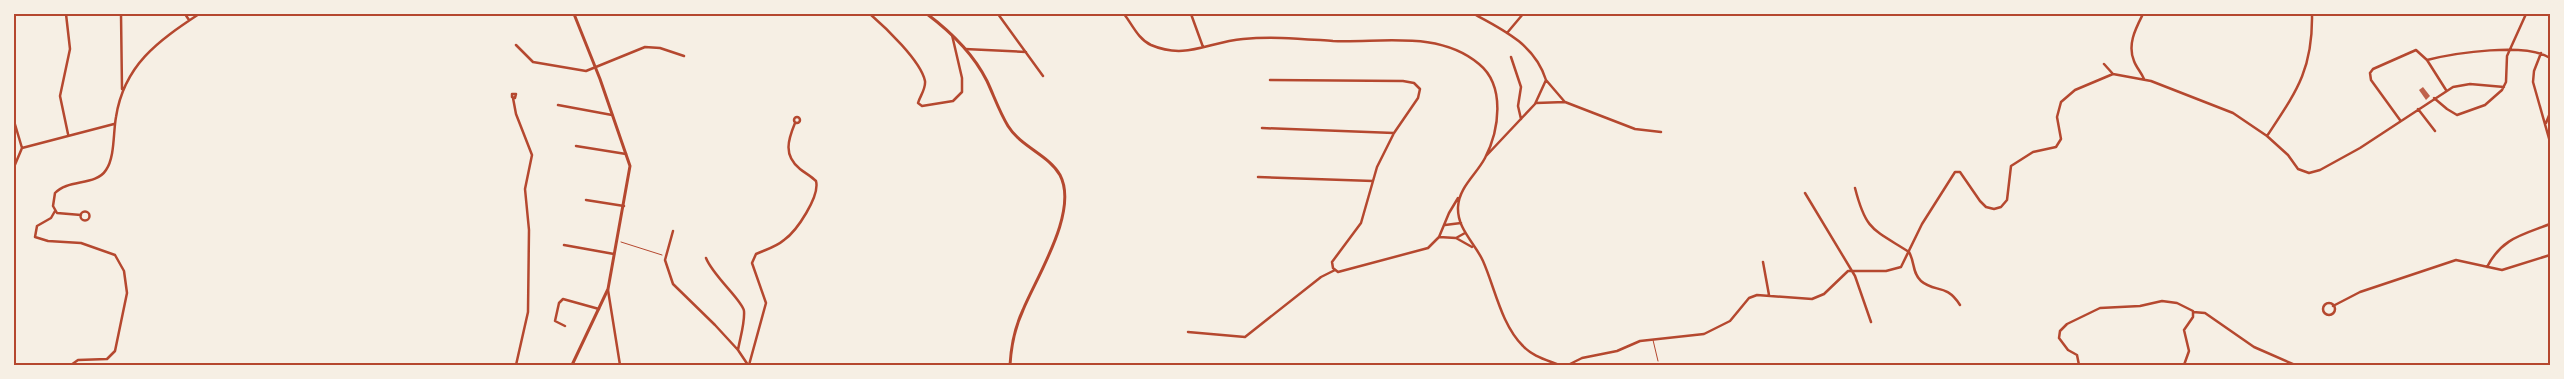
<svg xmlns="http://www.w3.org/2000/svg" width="2564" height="379" viewBox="0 0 2564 379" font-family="'Space Grotesk',sans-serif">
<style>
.building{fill:#bf614a}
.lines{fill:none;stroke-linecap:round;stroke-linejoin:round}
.path{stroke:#b5482f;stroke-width:1}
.service{stroke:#b5482f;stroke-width:1}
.minor{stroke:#b5482f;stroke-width:2.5}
.tertiary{stroke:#b5482f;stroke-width:3}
.neatline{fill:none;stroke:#b5482f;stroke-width:2}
</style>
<rect width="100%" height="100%" fill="#f6efe4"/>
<path class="building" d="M2423,87L2430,96L2426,100L2419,90Z"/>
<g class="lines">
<path class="path" d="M621,242L662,255"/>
<path class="service" d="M1653,340L1658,361"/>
<path class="minor" d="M66,14L70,49L60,96L68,134
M121,14L122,89
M185,14L189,20
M870,14C885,27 921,61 925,81C926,89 920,96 918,103L922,106L953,101L962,92V78L952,35
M998,14L1043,76
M1124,14C1132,24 1138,39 1151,45C1186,60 1208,42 1243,39C1273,36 1303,39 1333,41C1382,43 1439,30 1479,64C1506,86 1499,131 1485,158C1476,175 1459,187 1458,207C1457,229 1475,243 1483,261C1495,288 1501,324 1523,346C1532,356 1547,360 1559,365
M1191,14L1203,47
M1474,14C1504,30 1535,45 1546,80L1535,104L1486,156
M2143,14C2136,28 2127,44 2134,61C2136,67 2141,72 2144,79
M1507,33L1523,14
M516,45L533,62L586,71L645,47L660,48L684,56
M965,49L1026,52
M2541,53L2534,71L2533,82L2550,142
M1511,57L1521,87L1518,106L1521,119
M2427,60C2455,53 2526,42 2550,58
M2104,64L2113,74
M1270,80L1403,81L1414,83L1420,89L1418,98L1394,133L1377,167L1361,223L1332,262L1333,268L1338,272L1428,248L1439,237L1449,213L1458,198
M1546,80L1564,101
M512,94H516L515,98L512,97Z
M513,98L516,114L532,155L525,189L529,230L528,312L516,365
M2434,98L2447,109L2457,115L2485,105L2502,90L2506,82L2507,56L2526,14
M1536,103L1565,102L1635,129L1661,132
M558,105L612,115
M2418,109L2435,131
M794 120a3 3 0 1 1 6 0a3 3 0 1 1-6 0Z
M2400,120L2371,80L2370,73L2373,69L2416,50L2427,60L2446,90
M14,121L22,148
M2546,123L2550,113
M1262,128L1394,133
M2267,136C2296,92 2313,70 2312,14
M576,146L626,154
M14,167L22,148L114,124
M1258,177L1373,181
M1855,188C1866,231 1873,229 1909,252C1915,262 1912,273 1921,281C1935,293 1946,283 1960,305
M1805,193L1855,276L1871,322
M586,200L624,206
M55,211L51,218L37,226L35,237L48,241L81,243L115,255L124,271L127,293L115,351L107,359L78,360L71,365
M80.5 216a4.5 4.5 0 1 1 9 0a4.5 4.5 0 1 1-9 0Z
M81,215L57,213L53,206L55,193C68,179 96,186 106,170C115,157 113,133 116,117C124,65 158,41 199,14
M1445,225L1461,223
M673,231L665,260L673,284L715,325L738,350L748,365
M1439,237L1456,238L1472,247
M1456,238L1465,233
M564,245L614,254
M706,258C713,276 743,301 744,311C745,323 740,338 738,350
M1763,262L1769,295
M2487,267C2502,238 2522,235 2550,224
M608,290L620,365
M2323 309a6 6 0 1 1 12 0a6 6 0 1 1-12 0Z
M2333,306L2360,292L2456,260L2502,270L2550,255
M2193,312L2205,313L2254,347L2295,365
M565,326L555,321L559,303L563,299L599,309
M1188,332L1245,337L1321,277L1335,270
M749,365L766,303L752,263L756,254C765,250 776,247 784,240C797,231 820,196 816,181C811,176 805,173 800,169C783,155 788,140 795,123
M1568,365L1582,358L1617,351L1640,341L1704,334L1730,321L1749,298L1757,295L1812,299L1824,294L1848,271H1886L1901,267L1922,224L1955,172H1960L1980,201L1986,207L1994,209L2001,207L2007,200L2011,166L2033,152L2056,147L2061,139L2057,117L2061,102L2075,90L2113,74L2151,81L2233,113L2267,136L2288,155L2298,169L2309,173L2320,170L2360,148L2453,87L2470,84L2504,87
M2079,365L2077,355L2068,350L2059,338L2060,331L2067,324L2100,308L2140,306L2162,301L2177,303L2193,311V317L2184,330L2189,351L2184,365"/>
<path class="tertiary" d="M927,14C951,32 973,53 987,81C994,96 999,111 1008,126C1021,147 1049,155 1060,175C1079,211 1037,276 1023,310C1015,327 1011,347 1010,365
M572,365L608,289L630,166L600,79L574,14"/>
</g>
<rect width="2564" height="379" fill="none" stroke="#f6efe4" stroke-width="30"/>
<rect x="15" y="15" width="2534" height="349" class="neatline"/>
</svg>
